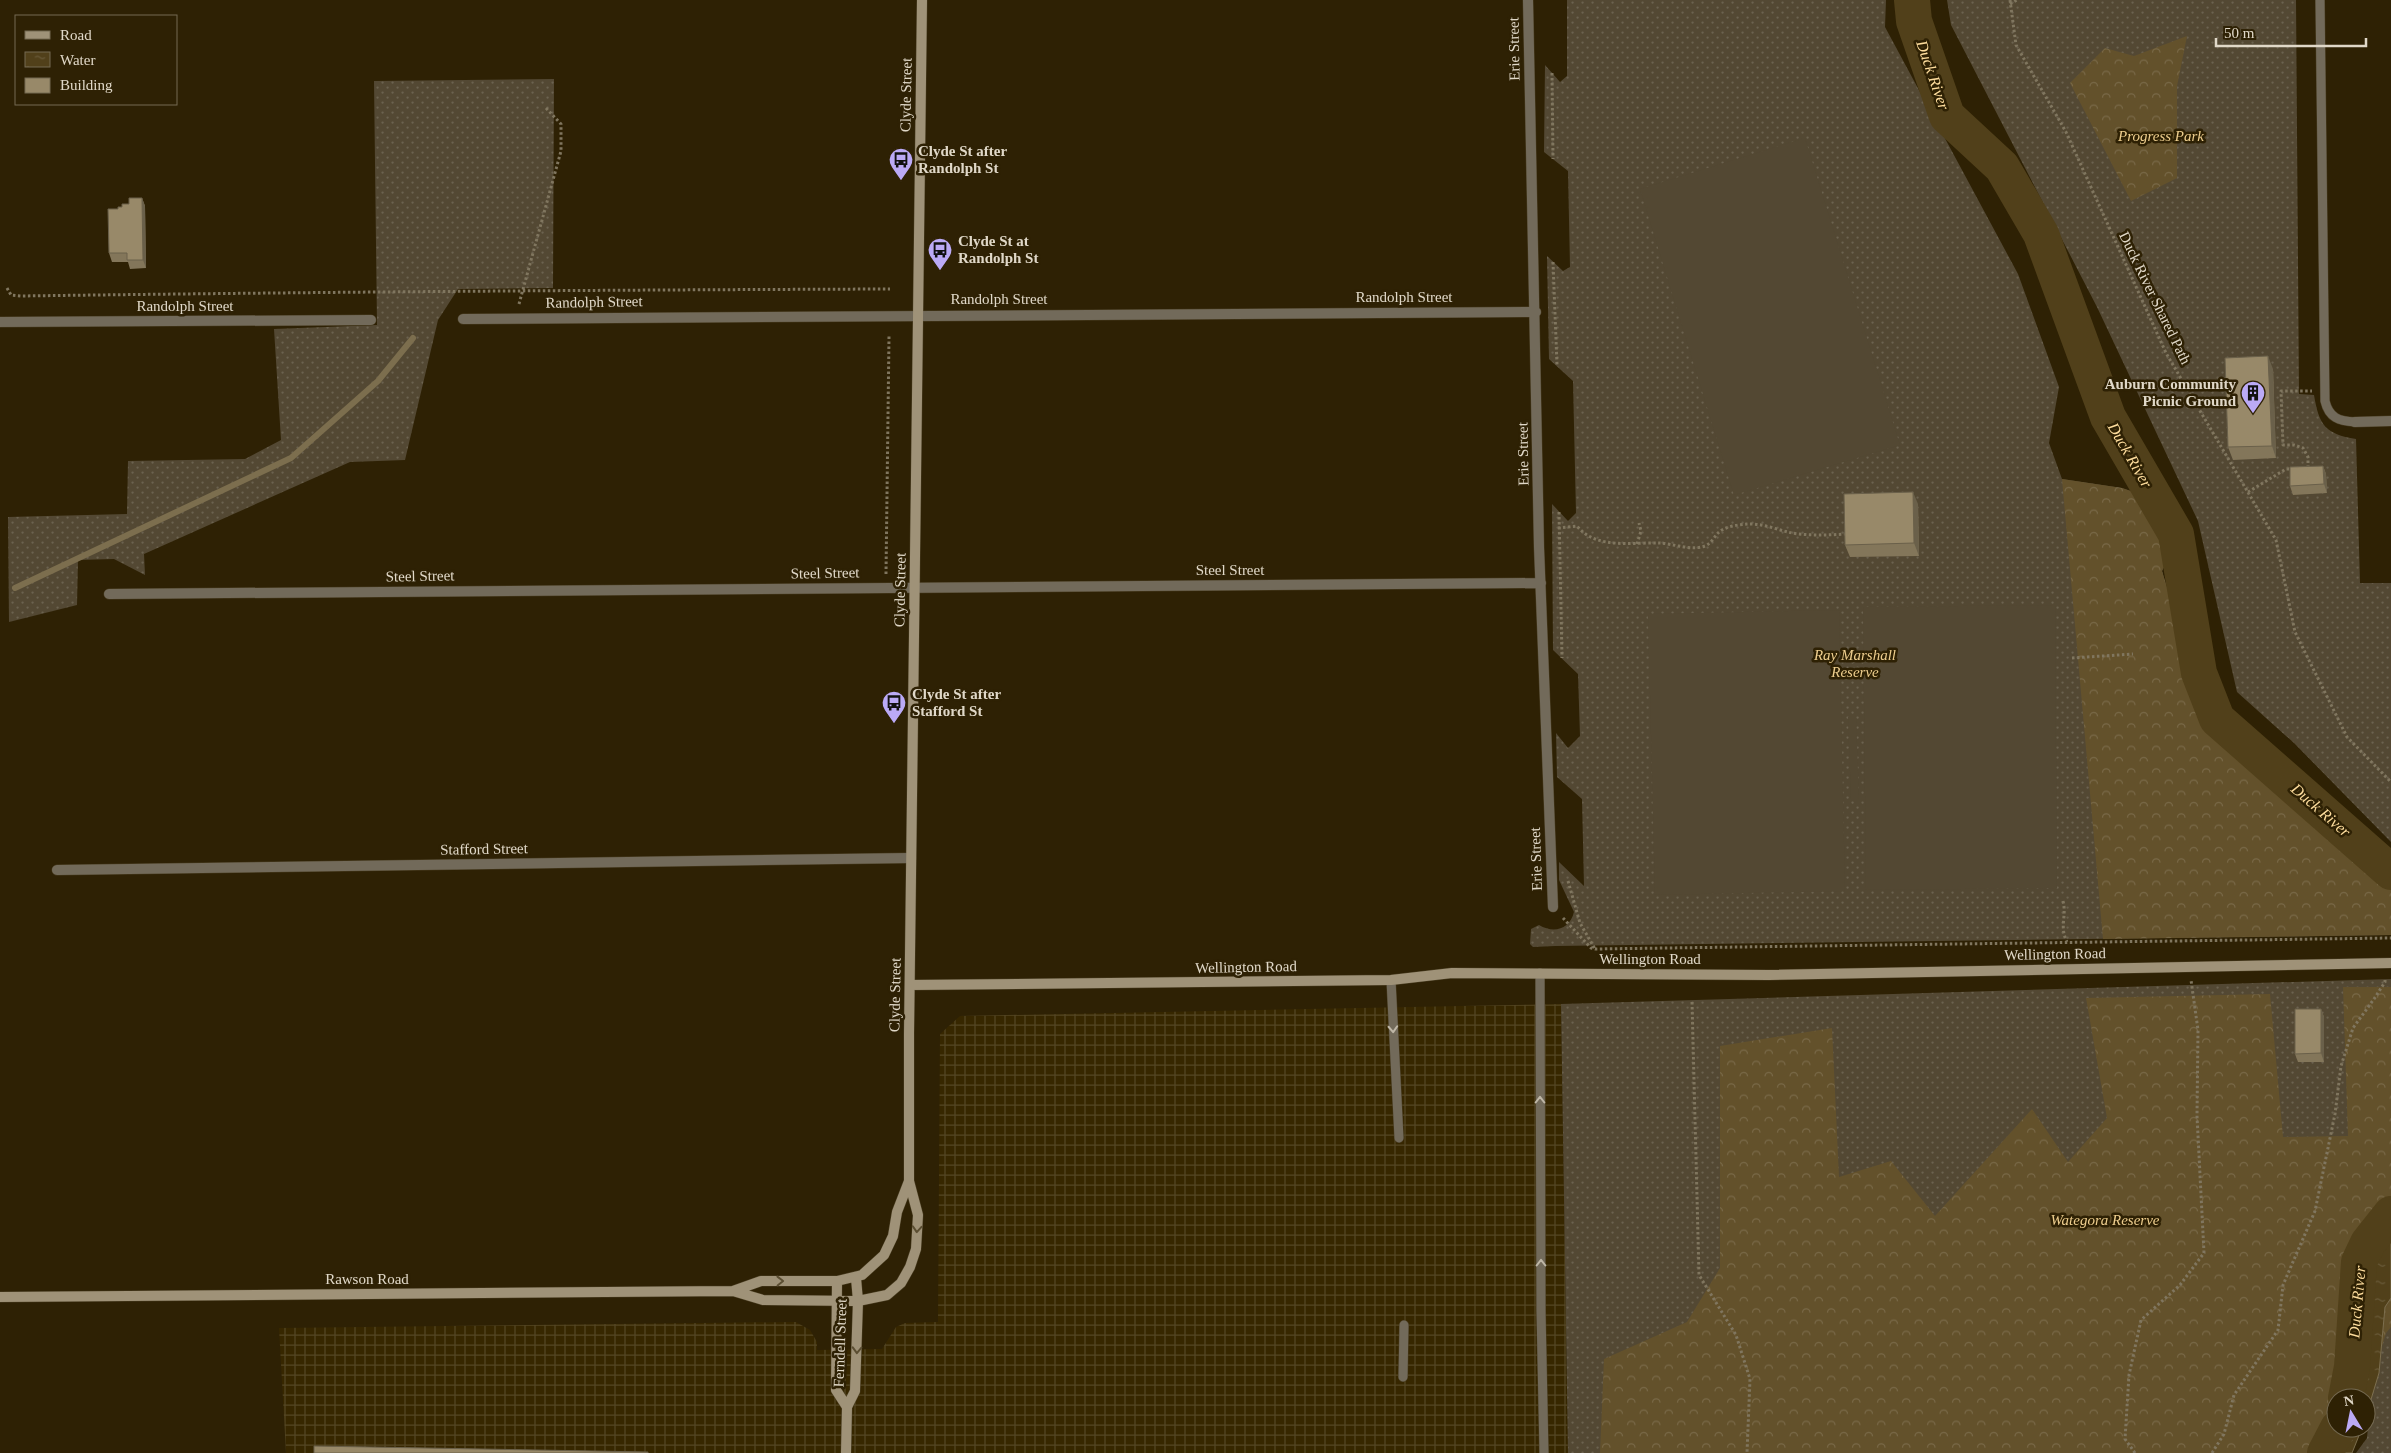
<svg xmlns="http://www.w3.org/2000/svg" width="2391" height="1453" viewBox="0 0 2391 1453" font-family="'Times New Roman',serif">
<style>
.industrial{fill:url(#industrial-grid)}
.grass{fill:url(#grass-dots)}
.forest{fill:url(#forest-crowns)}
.pitch{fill:#534833}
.water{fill:url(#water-ripples);stroke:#7c6e4e}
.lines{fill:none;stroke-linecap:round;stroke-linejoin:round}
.stream{stroke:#7c6e4e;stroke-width:6}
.river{stroke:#51401a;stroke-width:36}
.service-casing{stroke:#4a3e23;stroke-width:10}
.minor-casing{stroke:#4a3e23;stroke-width:11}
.secondary-casing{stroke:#4a3e23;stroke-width:11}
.path{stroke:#80765f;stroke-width:3;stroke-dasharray:2.5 2.5;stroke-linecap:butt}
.service{stroke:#726a5a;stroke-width:9}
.minor{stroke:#726a5a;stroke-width:10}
.secondary{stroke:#9f9278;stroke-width:10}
.wall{fill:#83765a}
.shaded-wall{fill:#6a604a}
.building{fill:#988969;stroke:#6a604a}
.oneway{stroke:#bfb7a7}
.oneway2{stroke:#5b4e32}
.labels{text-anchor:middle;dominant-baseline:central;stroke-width:5;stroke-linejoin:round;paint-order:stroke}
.street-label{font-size:15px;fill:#e0d8c8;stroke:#2e2104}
.park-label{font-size:15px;font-style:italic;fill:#eece8e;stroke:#2e2104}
.poi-label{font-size:15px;font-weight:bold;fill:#e0d8c8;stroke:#2e2104;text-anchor:start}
.water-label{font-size:16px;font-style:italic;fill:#fddc9c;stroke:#2e2104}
</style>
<defs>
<pattern id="industrial-grid" width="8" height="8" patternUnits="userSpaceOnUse" patternTransform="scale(1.25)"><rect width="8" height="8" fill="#372700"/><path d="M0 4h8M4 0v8" fill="none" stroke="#544624"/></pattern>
<pattern id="grass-dots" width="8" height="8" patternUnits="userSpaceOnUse" patternTransform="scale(1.25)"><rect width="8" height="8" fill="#534833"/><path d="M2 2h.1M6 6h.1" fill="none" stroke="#6b624f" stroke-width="1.8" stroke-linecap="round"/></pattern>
<pattern id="forest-crowns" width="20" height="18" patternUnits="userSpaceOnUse" patternTransform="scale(1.25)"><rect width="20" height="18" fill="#63512b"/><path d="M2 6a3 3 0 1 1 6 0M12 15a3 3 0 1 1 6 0" fill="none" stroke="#796948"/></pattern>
<pattern id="water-ripples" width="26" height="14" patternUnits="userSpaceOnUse" patternTransform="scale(1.25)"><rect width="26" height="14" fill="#51401a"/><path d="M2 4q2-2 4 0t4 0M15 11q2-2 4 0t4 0" fill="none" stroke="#6a5b3a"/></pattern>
</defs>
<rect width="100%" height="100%" fill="#2e2104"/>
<path class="industrial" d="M1561,1004L1568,1453H286L279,1328L796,1322L810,1330L817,1342V1350L882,1349L896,1327L905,1323L938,1322L940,1034L960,1016Z"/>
<path class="grass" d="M1567,0H1886L1885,27L2018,274L2059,387L2049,443L2062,479L2122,488L2148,497C2160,522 2176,543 2162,571L2207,720L2316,814L2391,884V935L1555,946L1533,947L1530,944L1531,929L1539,925C1554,934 1570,929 1574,912L1559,880V862L1584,886L1582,799L1557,777L1556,733L1568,748L1580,736L1578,674L1553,650L1552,504L1568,521L1576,513L1573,381L1549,359L1547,256L1563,271L1570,267L1568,171L1544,152L1545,65L1560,82L1567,76Z
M1947,0H2296L2299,394L2314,395C2319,425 2325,434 2356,439L2360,583H2391V842L2294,743L2237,692L2198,521L2097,307L1951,25Z
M554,79L553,288L458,289L438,320L405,460L350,462L144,554L145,575L114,559L78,560L77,605L9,622L8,517L127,514L128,461L245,459L281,440L274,329L377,325L374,81Z
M2391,979V1184L2299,1453H1568L1561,1004Z
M2391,1269V1453H2356L2367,1438L2381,1284Z"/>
<path class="forest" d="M2187,36L2177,86V178L2131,201L2070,83L2105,48L2134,56Z
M2062,479L2122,488L2148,497L2165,533L2169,558L2162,571L2207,720L2391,886V935L2103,939Z
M2343,987H2391V1327L2386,1333L2366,1398H2336V1428H2357L2349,1453H1600L1604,1359L1687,1322L1720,1268V1046L1832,1028L1839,1177L1891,1161L1935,1216L2032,1109L2068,1162L2107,1118L2086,998L2270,994L2283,1137L2348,1136Z"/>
<path class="pitch" d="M1805,138L1900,445L1734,495L1640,189Z
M2055,605L2057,888L1866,890L1863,607Z
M1839,610L1845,891L1655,895L1648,614Z
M1848,717H1856L1859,799H1851Z"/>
<path class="water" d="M2391,1222V1298L2385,1307L2379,1373L2366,1416V1398H2353L2365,1266L2372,1248Z
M2343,1428H2362L2352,1453H2332Z"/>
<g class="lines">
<path class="stream" d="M15,588L291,458L378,381L413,338"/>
<path class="river" d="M1912,0L1914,21L1947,116L2002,167L2041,234L2108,417L2176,534L2199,673L2217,719L2391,872
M2346,1398L2352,1367L2359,1262L2368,1243L2391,1214
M2325,1453L2338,1428"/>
<defs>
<path id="service" d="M2320,0L2325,401C2329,418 2339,421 2355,422
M1540,973L1541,1311L1544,1453
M1391,980L1399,1138
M1403,1377L1404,1325"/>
<path id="minor" d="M1528,0L1539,547L1553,907
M463,319L1536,312
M0,322L371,320
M2355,422L2391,421
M109,594L1541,583
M57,870L911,858"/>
<path id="secondary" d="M910,985L1391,980L1452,973L1769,975L2391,963
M837,1281L836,1390L847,1407
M733,1291L761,1281H837L862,1275L884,1255L893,1236L897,1212L909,1181
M0,1297L733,1291L763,1300L858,1301L887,1295L901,1283L910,1267L916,1249L918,1215L909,1181V1034L922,0
M846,1453L847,1407L855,1391L858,1301L856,1278"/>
</defs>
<use href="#service" class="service-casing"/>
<use href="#minor" class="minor-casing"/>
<use href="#secondary" class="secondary-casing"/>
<path class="path" d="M2010,0L2016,45L2066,132L2166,353L2276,540L2295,632L2347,737L2391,782
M2010,4L2017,0
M1552,73L1553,159
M1553,262L1557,365
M7,288L11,295L21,296C311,292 600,290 890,289
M519,304L561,151V124L545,107
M2308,468V457L2303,448L2294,445H2283L2281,391H2312
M2248,492L2286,469H2293
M1559,512L1562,658
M1558,528L1577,526C1596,550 1633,542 1660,543C1674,544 1692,551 1705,546C1712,543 1714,537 1718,533C1725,526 1738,525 1747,524C1762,523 1778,530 1792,533C1810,536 1828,535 1846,534V532
M1637,544L1641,531L1639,523
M886,574L889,336
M2072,658L2133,654
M1568,881L1580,923L1595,949
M2063,901C2067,917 2059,926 2067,942
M1563,918L1591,948L1595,949L2391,938
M1692,1002L1699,1275L1736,1335L1750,1379L1747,1453
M2135,1453L2125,1439L2129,1375L2141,1320L2180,1285L2204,1253L2197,1116L2198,1030L2191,980
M2212,1453L2224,1434L2234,1395L2278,1330L2283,1285L2315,1211L2335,1114L2341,1066L2353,1028L2374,999L2385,982V978"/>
<use href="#service" class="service"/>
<use href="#minor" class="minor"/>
<use href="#secondary" class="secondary"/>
</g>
<path class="wall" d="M142,198L145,206L146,268L130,269L128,262H112L109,253L118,209Z
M2273,369L2276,458L2233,460L2228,447Z
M2323,466L2326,474L2327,493L2293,495L2290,486Z
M1918,504L1919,556L1850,557L1845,545Z
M2321,1009L2324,1017V1062H2298L2295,1054Z"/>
<path class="shaded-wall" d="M142,198L145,206L146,268L143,260Z
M2268,356L2273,369L2276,458L2272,446Z
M2323,466L2326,474L2327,493L2324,484Z
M1913,492L1918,504L1919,556L1914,543Z
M2321,1009L2324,1017V1062L2321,1053Z"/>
<path class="building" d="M129,198H142L143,260H127V253H109L108,209H118V207H122V204H129Z
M2268,356L2272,446L2228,447L2225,358Z
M2323,466L2324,484L2290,486V467Z
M1913,492L1914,543L1845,545L1844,494Z
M2295,1009H2321V1053L2295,1054Z
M314,1446L648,1452V1453H314Z"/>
<defs><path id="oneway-chevron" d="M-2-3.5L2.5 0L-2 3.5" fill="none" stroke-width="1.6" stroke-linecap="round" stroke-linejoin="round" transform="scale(1.25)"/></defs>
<g class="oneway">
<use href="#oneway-chevron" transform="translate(1393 1029) rotate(87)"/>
<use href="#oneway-chevron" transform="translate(1540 1100) rotate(-90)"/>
<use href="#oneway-chevron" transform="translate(1541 1263) rotate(-90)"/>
</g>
<g class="oneway2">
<use href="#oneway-chevron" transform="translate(917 1229) rotate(94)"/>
<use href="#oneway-chevron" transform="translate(780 1281) rotate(-1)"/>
<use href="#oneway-chevron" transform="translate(857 1350) rotate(92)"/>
</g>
<defs>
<symbol id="bus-pin" viewBox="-11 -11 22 30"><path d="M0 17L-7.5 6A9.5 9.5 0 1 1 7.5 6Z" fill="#bbaaf6" stroke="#2e2104"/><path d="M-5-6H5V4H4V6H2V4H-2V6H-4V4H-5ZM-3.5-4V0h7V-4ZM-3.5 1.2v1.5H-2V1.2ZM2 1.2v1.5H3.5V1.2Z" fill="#111"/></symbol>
<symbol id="building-pin" viewBox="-11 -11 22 30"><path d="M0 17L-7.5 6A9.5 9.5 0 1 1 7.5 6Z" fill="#bbaaf6" stroke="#2e2104"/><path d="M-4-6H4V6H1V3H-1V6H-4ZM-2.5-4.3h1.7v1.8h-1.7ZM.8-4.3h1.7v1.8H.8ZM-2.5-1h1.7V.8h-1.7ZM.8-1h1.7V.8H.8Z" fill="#111"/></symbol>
</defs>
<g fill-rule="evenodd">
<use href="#bus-pin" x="887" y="146" width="28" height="38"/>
<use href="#bus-pin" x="926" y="236" width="28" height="38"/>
<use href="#building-pin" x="2239" y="379" width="28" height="38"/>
<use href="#bus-pin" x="880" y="689" width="28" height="38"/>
</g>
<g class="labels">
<g class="street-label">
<text transform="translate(1514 49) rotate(-91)">Erie Street</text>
<text transform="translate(906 95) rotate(-89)">Clyde Street</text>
<text x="1404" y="297">Randolph Street</text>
<text transform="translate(2155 298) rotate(64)">Duck River Shared Path</text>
<text x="999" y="299">Randolph Street</text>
<text transform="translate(594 302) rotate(-1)">Randolph Street</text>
<text x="185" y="306">Randolph Street</text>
<text transform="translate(1523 454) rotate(-91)">Erie Street</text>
<text x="1230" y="570">Steel Street</text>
<text transform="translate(825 573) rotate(-1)">Steel Street</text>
<text transform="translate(420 576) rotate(-1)">Steel Street</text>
<text transform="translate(900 590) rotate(-89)">Clyde Street</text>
<text transform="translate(484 849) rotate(-1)">Stafford Street</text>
<text transform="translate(1536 859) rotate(-92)">Erie Street</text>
<text transform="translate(2055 954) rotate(-1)">Wellington Road</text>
<text x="1650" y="959">Wellington Road</text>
<text transform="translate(1246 967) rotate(-1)">Wellington Road</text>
<text transform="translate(895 995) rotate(-89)">Clyde Street</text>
<text x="367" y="1279">Rawson Road</text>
<text transform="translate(840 1343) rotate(-88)">Ferndell Street</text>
</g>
<g class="park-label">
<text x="2161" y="136">Progress Park</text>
<text x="1855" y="655">Ray Marshall<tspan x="1855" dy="17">Reserve</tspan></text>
<text x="2105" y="1220">Wategora Reserve</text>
</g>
<g class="poi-label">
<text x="918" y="151">Clyde St after<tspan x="918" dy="17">Randolph St</tspan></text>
<text x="958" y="241">Clyde St at<tspan x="958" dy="17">Randolph St</tspan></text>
<text x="2236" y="384" text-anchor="end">Auburn Community<tspan x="2236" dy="17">Picnic Ground</tspan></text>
<text x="912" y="694">Clyde St after<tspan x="912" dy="17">Stafford St</tspan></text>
</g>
<g class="water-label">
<text transform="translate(1933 75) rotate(71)">Duck River</text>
<text transform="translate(2130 455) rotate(60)">Duck River</text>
<text transform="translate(2321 810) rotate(41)">Duck River</text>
<text transform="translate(2357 1302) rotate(-85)">Duck River</text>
</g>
</g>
<rect x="15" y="15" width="162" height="90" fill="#2e2104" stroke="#756a52"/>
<rect x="25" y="31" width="25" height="8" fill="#9f9278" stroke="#756a52"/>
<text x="60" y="40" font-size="15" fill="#e0d8c8">Road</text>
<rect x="25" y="52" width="25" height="15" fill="url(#water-ripples)" stroke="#756a52"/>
<text x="60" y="65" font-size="15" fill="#e0d8c8">Water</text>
<rect x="25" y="78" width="25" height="15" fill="#988969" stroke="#756a52"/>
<text x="60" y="90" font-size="15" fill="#e0d8c8">Building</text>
<g transform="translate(2351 1413) rotate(350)"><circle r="24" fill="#2e2104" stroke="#756a52"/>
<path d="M0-4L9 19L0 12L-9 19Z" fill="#bbaaf6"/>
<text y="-8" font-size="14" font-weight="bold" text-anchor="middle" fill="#e0d8c8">N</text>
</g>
<path d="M2216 38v8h150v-8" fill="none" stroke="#e0d8c8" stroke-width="2.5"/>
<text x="2224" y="38" font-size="15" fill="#e0d8c8" stroke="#2e2104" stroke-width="4" paint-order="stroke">50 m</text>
</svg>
